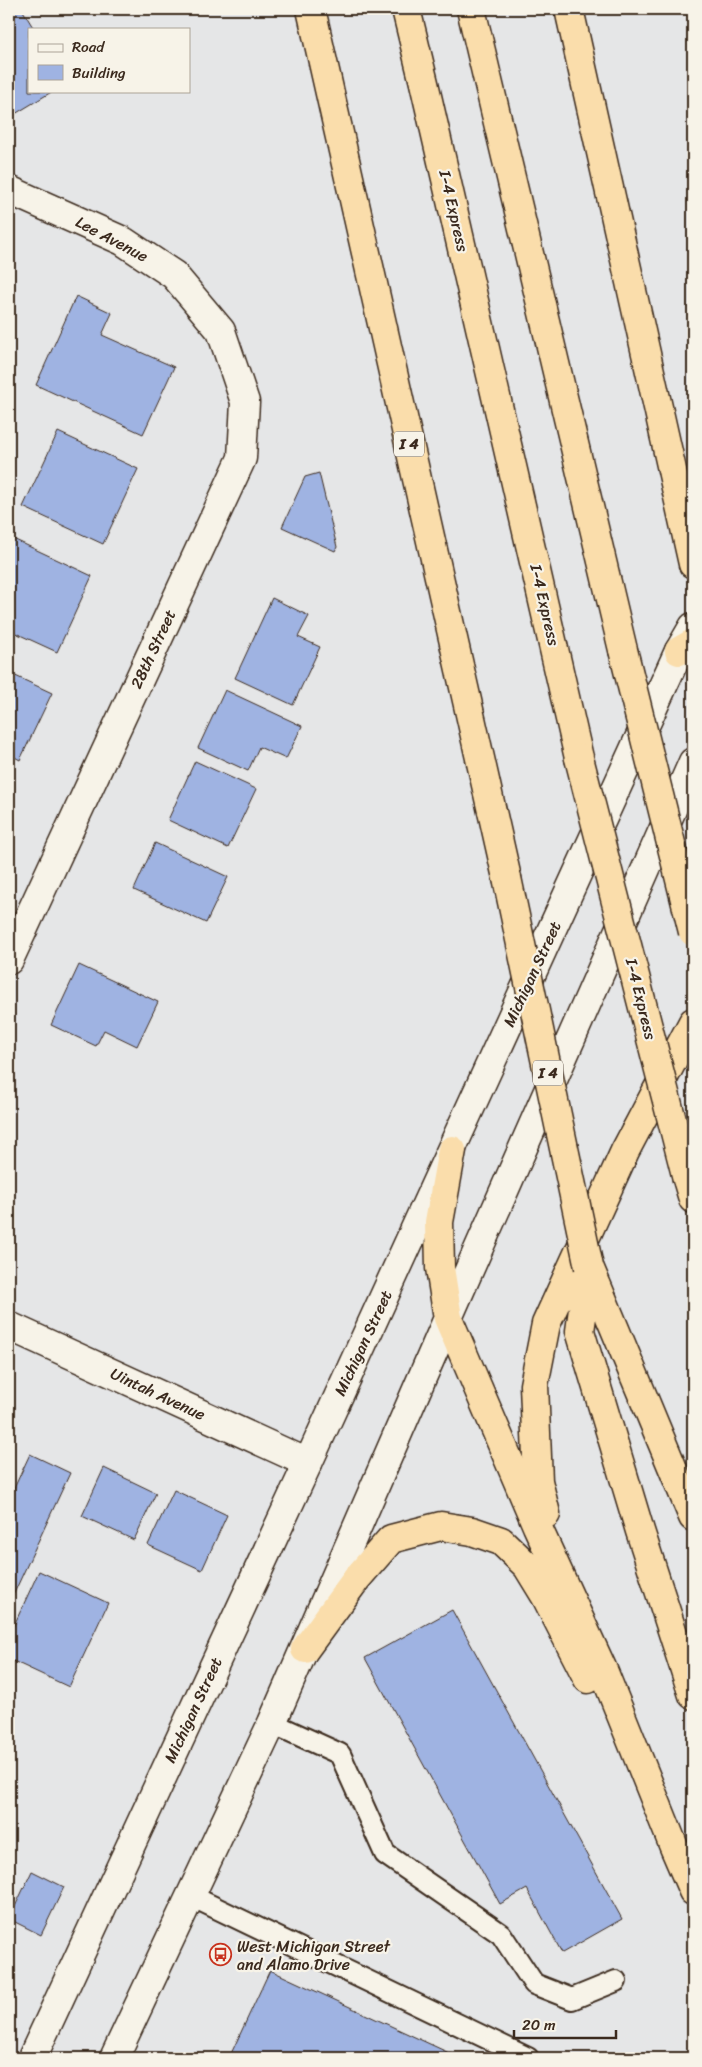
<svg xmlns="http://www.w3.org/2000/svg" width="702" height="2067" viewBox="0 0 702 2067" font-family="Sriracha,sans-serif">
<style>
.building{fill:#9fb3e2;stroke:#3b2a1e}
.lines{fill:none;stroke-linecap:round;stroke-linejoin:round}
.service-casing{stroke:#3b2a1e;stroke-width:24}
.minor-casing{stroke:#3b2a1e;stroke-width:31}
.secondary-casing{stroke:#3b2a1e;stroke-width:31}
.motorway-casing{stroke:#3b2a1e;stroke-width:31}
.service{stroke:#f7f3e8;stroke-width:20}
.minor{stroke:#f7f3e8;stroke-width:28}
.secondary{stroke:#f7f3e8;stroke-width:28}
.motorway{stroke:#faddab;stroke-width:28}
.motorway-bridge-casing{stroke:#3b2a1e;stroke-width:31;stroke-linecap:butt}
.motorway-bridge{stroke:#faddab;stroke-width:28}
.labels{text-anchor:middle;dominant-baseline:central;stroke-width:4.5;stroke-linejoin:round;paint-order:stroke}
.shield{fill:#f7f3e8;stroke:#73665b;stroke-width:1}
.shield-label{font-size:15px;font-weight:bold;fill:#3b2a1e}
.street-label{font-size:16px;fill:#3b2a1e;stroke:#f7f3e8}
.poi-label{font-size:16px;fill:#3b2a1e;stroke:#f7f3e8;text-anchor:start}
</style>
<rect width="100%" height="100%" fill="#e5e6e7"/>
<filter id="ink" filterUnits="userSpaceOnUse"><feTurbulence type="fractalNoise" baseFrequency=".02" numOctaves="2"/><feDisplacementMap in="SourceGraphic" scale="10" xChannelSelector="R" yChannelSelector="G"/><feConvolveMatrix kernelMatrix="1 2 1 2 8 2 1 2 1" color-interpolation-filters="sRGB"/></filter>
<g filter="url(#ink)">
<path class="building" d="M9,9H22L34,29H29V91H53L15,114L9,102Z
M76,296L112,313L102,335L174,367L143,434L36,385Z
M58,432L138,469L103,544L23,507Z
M319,473L337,547L335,551L282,527L305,477Z
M9,537L92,576L57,652L9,630Z
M272,598L309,616L298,637L320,647L293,705L235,678Z
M9,673L52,693L20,760L9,754Z
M225,690L302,726L286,759L259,747L248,771L198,748Z
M195,761L256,789L228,848L168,820Z
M155,843L228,877L206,923L134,890Z
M79,965L158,1002L137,1046L104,1030L96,1046L51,1025Z
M30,1454L70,1473L9,1604V1499Z
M104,1468L156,1493L134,1540L82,1516Z
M174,1490L227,1515L202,1570L148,1545Z
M39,1571L108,1603L69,1687L9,1659V1636Z
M452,1610L622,1919L562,1953L527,1889L500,1904L365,1658Z
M32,1871L64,1887L41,1935L9,1919Z
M270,1970L460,2058H229Z"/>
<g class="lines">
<defs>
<path id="service" d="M272,1723L340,1754L385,1854L501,1934L534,1984L572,1999L616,1981
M191,1896L528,2058"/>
<path id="minor" d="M9,190L123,241L174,275L221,331L245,402L242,458L9,960
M9,1326L308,1463"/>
<path id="secondary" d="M32,2058L308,1463L679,651L693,627
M114,2058L272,1723L448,1318L693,762"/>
<path id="motorway" d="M311,9L507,878
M406,9L424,83L579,758
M471,9L623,650
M569,9L693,564
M679,651L693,643
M452,1150L439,1222L440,1268L448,1318L537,1526L603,1670L674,1847L693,1891
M687,1179L693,1199
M589,1267L580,1331L640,1531L693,1695
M590,1269L693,1517
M546,1514L538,1481L534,1385L546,1324L625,1151L693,1022
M305,1649L357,1578L391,1539L441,1526L472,1531L501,1541L527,1566L546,1597L588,1679"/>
</defs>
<use href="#service" class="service-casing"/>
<use href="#minor" class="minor-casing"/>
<use href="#secondary" class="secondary-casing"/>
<use href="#motorway" class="motorway-casing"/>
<use href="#service" class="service"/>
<use href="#minor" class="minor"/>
<use href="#secondary" class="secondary"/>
<use href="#motorway" class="motorway"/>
<defs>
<path id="motorway-bridge" d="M623,650L693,932
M579,758L687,1179
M507,878L589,1267"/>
</defs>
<use href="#motorway-bridge" class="motorway-bridge-casing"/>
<use href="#motorway-bridge" class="motorway-bridge"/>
</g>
</g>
<defs>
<symbol id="bus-ring" viewBox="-11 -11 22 22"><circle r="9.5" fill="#f7f3e8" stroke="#c8321e" stroke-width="1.5"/><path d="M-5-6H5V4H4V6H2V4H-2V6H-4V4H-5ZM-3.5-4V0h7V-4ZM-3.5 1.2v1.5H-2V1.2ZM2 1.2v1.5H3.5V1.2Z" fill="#c8321e"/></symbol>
</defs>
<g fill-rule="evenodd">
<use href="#bus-ring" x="208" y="1942" width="25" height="25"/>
</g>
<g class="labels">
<g class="shield">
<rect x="394" y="431.5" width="30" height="25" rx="4"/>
<rect x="533" y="1060.5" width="30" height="25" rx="4"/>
</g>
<g class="shield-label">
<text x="409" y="444">I 4</text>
<text x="548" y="1073">I 4</text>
</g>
<g class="street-label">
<text transform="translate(454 211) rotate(77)">I-4 Express</text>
<text transform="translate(112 239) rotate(28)">Lee Avenue</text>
<text transform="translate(545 605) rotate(77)">I-4 Express</text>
<text transform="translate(153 649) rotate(-65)">28th Street</text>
<text transform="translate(532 974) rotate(-65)">Michigan Street</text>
<text transform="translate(641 999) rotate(76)">I-4 Express</text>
<text transform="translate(363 1343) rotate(-65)">Michigan Street</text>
<text transform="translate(158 1394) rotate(25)">Uintah Avenue</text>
<text transform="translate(193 1710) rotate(-65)">Michigan Street</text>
</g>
<g class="poi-label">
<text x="237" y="1946">West Michigan Street<tspan x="237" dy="18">and Alamo Drive</tspan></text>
</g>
</g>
<rect width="702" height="2067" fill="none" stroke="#f7f3e8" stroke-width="30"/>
<rect x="15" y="15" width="672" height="2037" fill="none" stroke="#3b2a1e" stroke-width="2" filter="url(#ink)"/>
<rect x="28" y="28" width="162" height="65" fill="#f7f3e8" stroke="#aca397"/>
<rect x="38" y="44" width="25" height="8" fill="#f7f3e8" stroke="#aca397"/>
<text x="72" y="52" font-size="15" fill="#3b2a1e">Road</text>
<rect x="38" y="65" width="25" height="15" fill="#9fb3e2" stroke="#aca397"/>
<text x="72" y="78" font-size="15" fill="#3b2a1e">Building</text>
<path d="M514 2030v8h102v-8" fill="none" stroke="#3b2a1e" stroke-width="2.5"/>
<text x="522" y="2030" font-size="15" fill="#3b2a1e" stroke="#f7f3e8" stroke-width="4" paint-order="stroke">20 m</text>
</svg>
